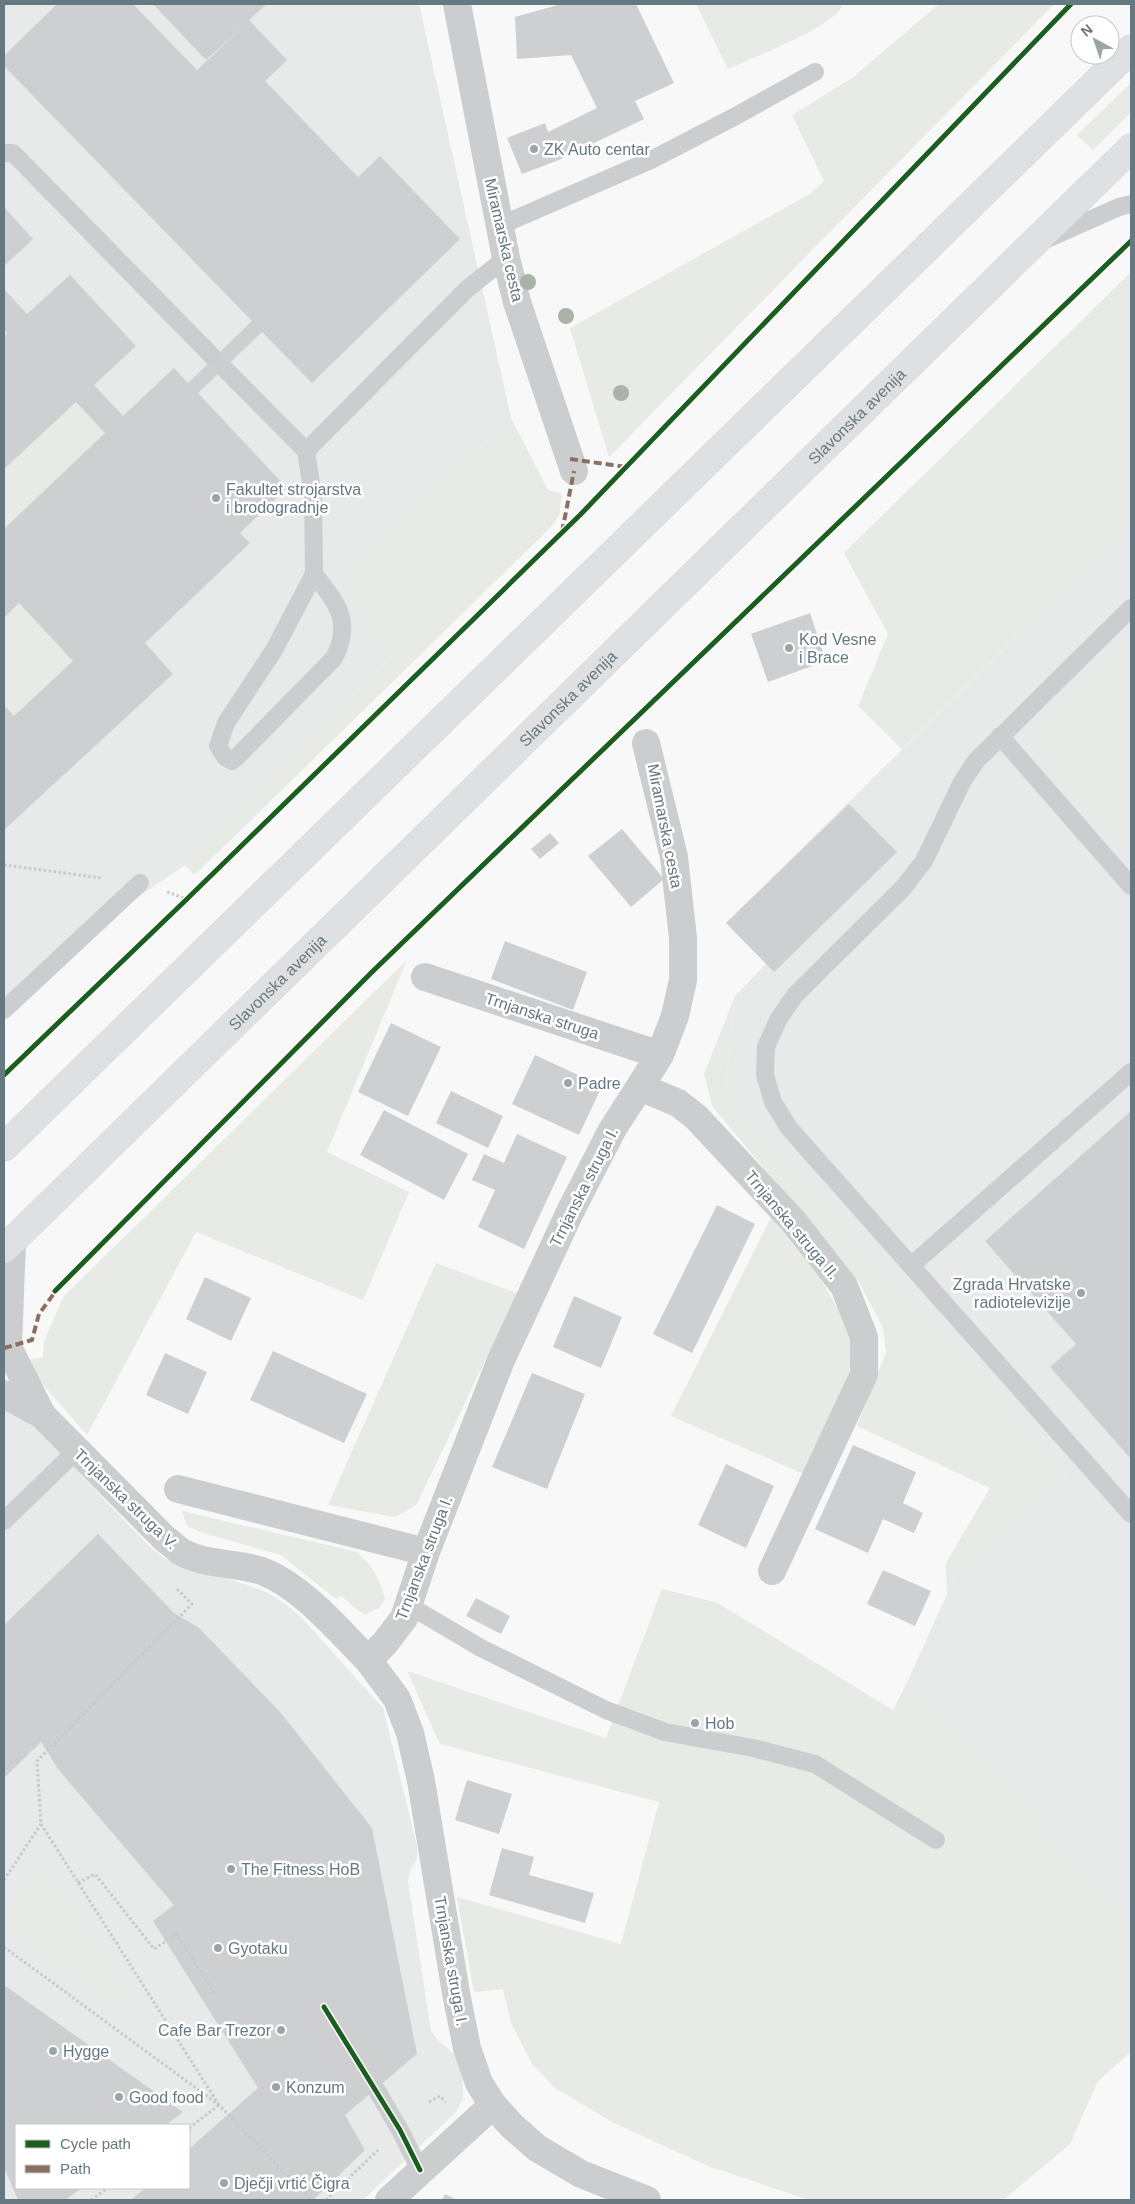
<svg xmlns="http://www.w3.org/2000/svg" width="1135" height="2204" viewBox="0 0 1135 2204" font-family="Helvetica,sans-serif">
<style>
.built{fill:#e8eaea;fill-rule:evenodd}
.green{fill:#e8eae6}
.building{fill:#cdcfd0}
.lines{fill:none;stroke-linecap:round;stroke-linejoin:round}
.secondary-casing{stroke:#d4d5d6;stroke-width:29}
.path{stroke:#c8c9ca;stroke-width:3;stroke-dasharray:2.5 2.5;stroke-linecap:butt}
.service{stroke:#cbcdce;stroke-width:18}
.minor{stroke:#cbcdce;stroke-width:28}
.secondary{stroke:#dfe0e1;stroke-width:28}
.quiet{stroke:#8d6e63;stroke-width:4;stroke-dasharray:8 4;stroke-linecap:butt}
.cycleway-casing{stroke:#fff;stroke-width:8}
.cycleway{stroke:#1b5e20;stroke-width:5}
.tree{fill:#aab3a7}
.poi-dot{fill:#99a5ab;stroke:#fff;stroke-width:2}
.labels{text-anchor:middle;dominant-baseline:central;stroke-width:5;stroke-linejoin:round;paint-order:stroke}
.poi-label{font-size:16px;fill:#667881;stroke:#fff;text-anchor:start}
.street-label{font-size:16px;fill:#667881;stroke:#fff}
</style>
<rect width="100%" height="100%" fill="#f8f8f8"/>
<path class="built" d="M4,4H419L511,418L343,579L392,656L185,865L123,907L4,1003Z
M1131,524V1962L894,1711L958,1570L1067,1475L725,1096L735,996L766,964L726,923Z
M4,1407L38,1430L150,1547L164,1558L262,1590L283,1602L301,1617L383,1708L417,1846V1859L410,1871L408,1881L431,2031L437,2039L454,2054L460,2065L463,2082V2099L456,2112L363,2200H4ZM16,2125H189V2188H16Z"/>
<path class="green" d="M696,4H843C834,28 753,57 728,69Z
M939,4H1054L609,457L570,328L810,194L824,181L792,115L852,78Z
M1131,83V112L1093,150L1077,135Z
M1131,272V524L902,749L858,706L888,634L844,553Z
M76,402L105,433L4,529V469Z
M511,418L548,490L562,494L559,516L550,528L198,872L193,874L185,865L392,656L343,579Z
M19,603L73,661L14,716L4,705V618Z
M1131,638V849L1026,736Z
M407,960L327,1152L409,1192L363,1300L196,1232L87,1435L39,1380L30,1359L43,1358L44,1341L64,1296Z
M735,996L725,1096L1067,1475L958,1570L947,1594L946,1563L990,1488L857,1426L886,1352L883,1328L859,1282L712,1106L704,1074Z
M771,1217L822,1281L849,1329L851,1359L845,1393L806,1475L671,1416Z
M436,1263L517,1293L417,1504L396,1517L328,1505Z
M182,1511L357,1552C373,1567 380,1578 385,1599L379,1608L364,1615L341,1596L336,1599L281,1555L203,1533L187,1526Z
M662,1589L718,1603L893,1710L908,1681L1131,1924V2052L1098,2081L1070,2144L1003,2200H809L708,2166L614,2123L555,2088L532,2064L511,2023L503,1989L474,1992L457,1897L621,1944L659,1802L440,1744L407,1671L606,1738Z
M43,1869L73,1912L67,1917L74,1926L80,1922L133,1999L118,2013L75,1980L83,1975L77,1967L65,1972L50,1961L59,1955L48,1942L36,1951L4,1926V1921Z"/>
<path class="building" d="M57,4H133L197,70L244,26L206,60L153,4H267L249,20L287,60L265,81L358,177L380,156L460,239L312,383L262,332L198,393L287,488L240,533L250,543L145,643L173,674L4,830V705L14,716L73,661L19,603L4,618V529L105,433L76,402L4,469V336L7,333L4,329V289L27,314L70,275L136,346L94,385L123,416L174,368L188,383L252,321L4,66V56Z
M561,4H636L674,83L635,101L644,119L559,160L522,174L507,138L545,123L548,132L597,108L571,55L517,59L515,17Z
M4,207L33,239L4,266Z
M810,613L826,661L768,682L751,634Z
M849,804L897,852L774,972L726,923Z
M622,829L664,879L631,907L588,856Z
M550,833L559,843L540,859L531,849Z
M505,941L587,972L573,1010L491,979Z
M391,1023L441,1047L408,1116L358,1092Z
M535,1055L602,1086L579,1135L512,1104Z
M451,1091L503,1116L488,1148L436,1123Z
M384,1110L468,1154L444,1200L360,1155Z
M1131,1111V1459L1050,1367L1076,1344L985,1241Z
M517,1134L567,1157L524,1249L478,1227L495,1190L472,1180L484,1154L504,1163Z
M717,1205L755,1224L692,1353L653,1334Z
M205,1277L251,1298L231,1341L186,1319Z
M574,1296L622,1317L601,1368L553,1347Z
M273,1351L367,1394L344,1443L250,1400Z
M165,1353L207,1372L188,1414L146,1395Z
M532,1373L585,1394L547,1489L492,1467Z
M853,1445L916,1472L903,1503L923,1513L914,1533L883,1519L868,1553L815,1529Z
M726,1464L774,1486L746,1548L698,1525Z
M98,1534L174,1613L199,1628L280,1712L372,1828L417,2054L345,2115L365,2150L313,2200H131L145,2188H189V2149L258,2088L153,1921L174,1905L58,1769L41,1742L4,1778V1625Z
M883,1570L931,1591L915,1626L867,1604Z
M476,1598L510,1616L501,1634L466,1616Z
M467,1780L512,1794L499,1834L455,1820Z
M502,1848L534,1857L529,1875L594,1893L585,1923L489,1895Z
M4,1985L183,2112L166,2125H16V2188H82L65,2200H18L6,2172H4Z
M445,2194L457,2200H442Z"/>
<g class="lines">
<defs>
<g id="secondary">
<path d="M4,1147L1131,49"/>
<path id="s1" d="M4,1249L1131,148"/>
</g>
</defs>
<use href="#secondary" class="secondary-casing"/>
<path class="path" d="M4,865L102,878
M167,892L187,899
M177,1589L192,1604L37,1761L41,1824L219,2105
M4,1880L41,1824
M78,1883L95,1874L154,1949L177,1934L214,1993
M4,1947L219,2105L311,2200
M429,2102L440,2096L446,2102
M189,2128L219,2105
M91,2200L108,2188
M326,2200L378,2150"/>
<path class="service" d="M4,153H13L214,358
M499,226L651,160L734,117L815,72
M1047,239L1119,207L1131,204
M224,368L306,451L313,496L314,574L274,650L226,723L218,746L225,757L232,761L239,755L334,658C353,622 337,603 314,574
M306,451L467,289L506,258
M1131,608L976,761L962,782L924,861L903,888L795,995L778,1020L766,1047L765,1075L773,1102L789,1128L1131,1514
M1000,736L1131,886
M4,1010L140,883
M912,1265L1131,1072
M4,1521L76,1451
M408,1605L481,1648L606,1710L665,1732L753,1748L815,1764L936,1840
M376,2089L400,2130L420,2170"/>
<path class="minor" d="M457,4L506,258L517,302L574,471
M646,743L674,857L683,938V980L675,1016L660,1055L612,1130L570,1212L501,1360L426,1552L404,1618L385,1643L368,1660L397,1699L410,1733L421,1781L456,1993L467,2048L479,2083L493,2105L512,2126L537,2148L581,2174L647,2200
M425,977L660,1055
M640,1087L678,1103L696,1117L793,1221L844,1286L864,1337V1374L772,1571
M12,1241L8,1347L42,1415
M4,1394L42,1415L165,1539C170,1542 175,1547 180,1551C205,1566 236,1562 262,1571C303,1587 338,1630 368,1660
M178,1489L426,1552
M389,2200L493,2105"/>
<use href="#secondary" class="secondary"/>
<path class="quiet" d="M570,459L626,467
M562,532L574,471
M4,1348L32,1340L39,1314L58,1288"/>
<defs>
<path id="cycleway" d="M4,1075L187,899L580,515L1071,4
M55,1291L372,972L1131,241
M324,2007L400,2130L420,2170"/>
</defs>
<use href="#cycleway" class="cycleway-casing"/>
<use href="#cycleway" class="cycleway"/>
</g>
<g class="tree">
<circle cx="528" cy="282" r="8"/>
<circle cx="566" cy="316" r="8"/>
<circle cx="621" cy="393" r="8"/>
</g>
<g class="poi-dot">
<circle cx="534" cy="149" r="5"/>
<circle cx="216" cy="498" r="5"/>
<circle cx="789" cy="648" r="5"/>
<circle cx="568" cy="1083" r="5"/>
<circle cx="1081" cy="1293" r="5"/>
<circle cx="695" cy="1723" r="5"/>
<circle cx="231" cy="1869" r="5"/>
<circle cx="218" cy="1948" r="5"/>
<circle cx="281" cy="2030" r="5"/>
<circle cx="53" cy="2051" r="5"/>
<circle cx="276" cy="2087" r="5"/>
<circle cx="119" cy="2097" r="5"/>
<circle cx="224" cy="2183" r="5"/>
</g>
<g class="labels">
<g class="poi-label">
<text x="544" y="149">ZK Auto centar</text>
<text x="226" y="489">Fakultet strojarstva<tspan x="226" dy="18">i brodogradnje</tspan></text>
<text x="799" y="639">Kod Vesne<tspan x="799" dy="18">i Brace</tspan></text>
<text x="578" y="1083">Padre</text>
<text x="1071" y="1284" text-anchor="end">Zgrada Hrvatske<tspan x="1071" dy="18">radiotelevizije</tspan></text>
<text x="705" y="1723">Hob</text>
<text x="241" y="1869">The Fitness HoB</text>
<text x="228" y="1948">Gyotaku</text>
<text x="271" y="2030" text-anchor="end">Cafe Bar Trezor</text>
<text x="63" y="2051">Hygge</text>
<text x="286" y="2087">Konzum</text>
<text x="129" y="2097">Good food</text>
<text x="234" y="2183">Dječji vrtić Čigra</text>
</g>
<g class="street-label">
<text transform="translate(504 240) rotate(77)">Miramarska cesta</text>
<text stroke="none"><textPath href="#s1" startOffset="1192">Slavonska avenija</textPath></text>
<text stroke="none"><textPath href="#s1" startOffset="788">Slavonska avenija</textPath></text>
<text transform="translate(665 826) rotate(79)">Miramarska cesta</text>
<text stroke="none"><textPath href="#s1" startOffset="382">Slavonska avenija</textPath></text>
<text transform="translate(542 1016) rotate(18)">Trnjanska struga</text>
<text transform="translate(584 1187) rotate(-63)">Trnjanska struga I.</text>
<text transform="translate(792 1225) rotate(50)">Trnjanska struga II.</text>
<text transform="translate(126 1499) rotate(44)">Trnjanska struga V.</text>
<text transform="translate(424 1558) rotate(-69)">Trnjanska struga I.</text>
<text transform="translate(451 1961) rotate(80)">Trnjanska struga I.</text>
</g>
</g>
<rect width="1135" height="2204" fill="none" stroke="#667881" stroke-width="10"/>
<rect x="15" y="2124" width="175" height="65" fill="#ffffff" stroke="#c2c9cd"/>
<rect x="25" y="2140" width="25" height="8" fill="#1b5e20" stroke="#c2c9cd"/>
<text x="60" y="2149" font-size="15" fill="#667881">Cycle path</text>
<rect x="25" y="2165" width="25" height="8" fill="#8d6e63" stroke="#c2c9cd"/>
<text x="60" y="2174" font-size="15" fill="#667881">Path</text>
<g transform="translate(1095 40) rotate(320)"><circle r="24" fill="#ffffff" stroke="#c2c9cd"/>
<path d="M0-4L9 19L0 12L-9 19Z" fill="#99a5ab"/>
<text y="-8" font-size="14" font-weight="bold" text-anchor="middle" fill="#667881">N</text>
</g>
</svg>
